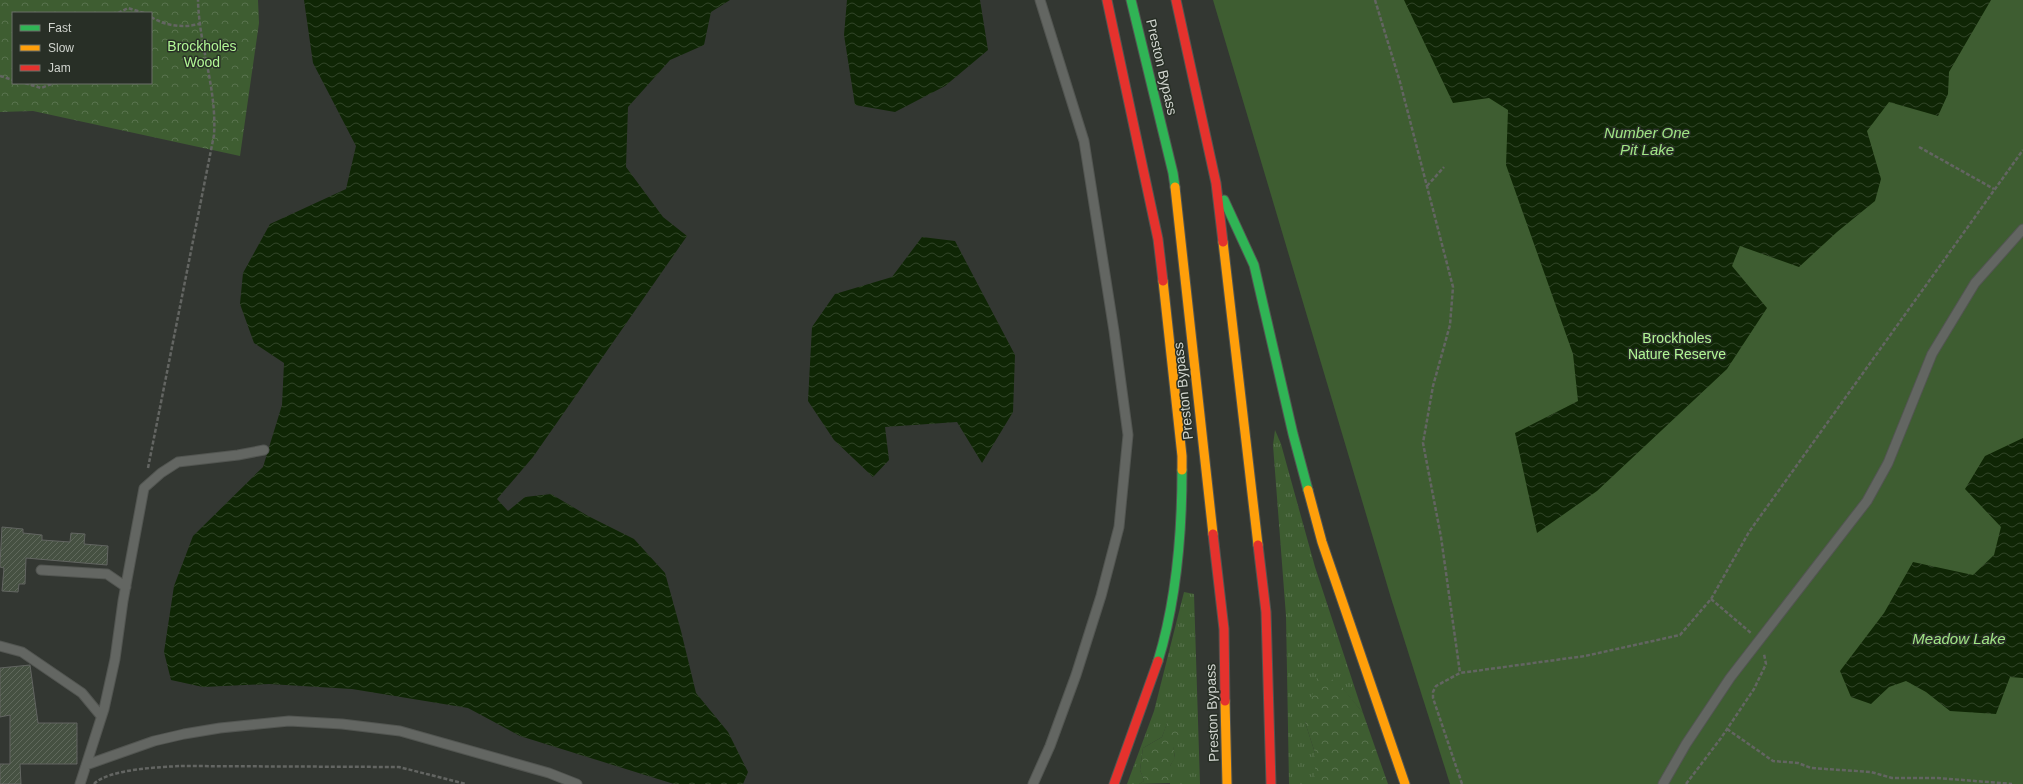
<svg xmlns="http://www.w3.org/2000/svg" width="2023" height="784" viewBox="0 0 2023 784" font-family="Helvetica,sans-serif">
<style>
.grass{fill:url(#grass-tufts)}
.forest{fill:url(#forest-crowns);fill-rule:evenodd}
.green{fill:#3e5d31}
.water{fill:url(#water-waves)}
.building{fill:url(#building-hatch);stroke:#626561}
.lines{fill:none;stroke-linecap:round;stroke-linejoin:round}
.lane-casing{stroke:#525551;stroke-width:11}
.fast-casing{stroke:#525551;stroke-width:11}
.slow-casing{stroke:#525551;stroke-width:11}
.jam-casing{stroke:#525551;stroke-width:11}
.path{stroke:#636562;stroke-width:2.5;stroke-dasharray:4 2;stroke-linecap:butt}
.lane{stroke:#636662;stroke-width:9}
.fast{stroke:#30b455;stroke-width:9}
.slow{stroke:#ff9f0a;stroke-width:9}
.jam{stroke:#e5322d;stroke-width:9}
.labels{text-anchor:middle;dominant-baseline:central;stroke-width:3;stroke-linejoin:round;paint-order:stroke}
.park-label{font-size:14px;fill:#b2f796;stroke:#282f26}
.street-label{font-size:14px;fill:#d0d4ce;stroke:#282f26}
.water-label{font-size:15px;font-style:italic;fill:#a0e585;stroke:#282f26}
</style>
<defs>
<pattern id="grass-tufts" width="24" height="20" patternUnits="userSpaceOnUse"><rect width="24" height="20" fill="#3e5d31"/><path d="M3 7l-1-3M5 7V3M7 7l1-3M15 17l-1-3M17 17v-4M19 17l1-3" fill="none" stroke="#59734e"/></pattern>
<pattern id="forest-crowns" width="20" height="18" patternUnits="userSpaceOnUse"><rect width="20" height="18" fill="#3e5d31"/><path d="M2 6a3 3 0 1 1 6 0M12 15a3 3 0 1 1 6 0" fill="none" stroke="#59734e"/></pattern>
<pattern id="water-waves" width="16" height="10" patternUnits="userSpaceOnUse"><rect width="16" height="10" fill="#0f2605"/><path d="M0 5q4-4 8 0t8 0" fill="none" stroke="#314528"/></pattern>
<pattern id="building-hatch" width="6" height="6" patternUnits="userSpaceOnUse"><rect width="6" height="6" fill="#465142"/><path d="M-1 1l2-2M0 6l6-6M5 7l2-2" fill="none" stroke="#60695c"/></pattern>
</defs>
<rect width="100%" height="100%" fill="#333732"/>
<path class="grass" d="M1275,430L1281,444L1315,567L1363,713L1338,683L1305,722L1315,753V784H1289L1286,616L1273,445Z
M1184,592L1194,594L1200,784H1170V766L1175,757L1168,721L1162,737L1143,748L1140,770L1144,781L1139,784H1127L1154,711Z"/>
<path class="forest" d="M0,0H258L259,23L240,156L33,111L0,112ZM13,13H151V83H13Z
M1318,674L1338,682L1363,713L1388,784H1315V753L1305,722Z
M1168,720L1181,735L1173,744L1175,758L1170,766L1171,783L1139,784L1144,781L1140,770L1143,748L1162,737Z"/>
<path class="green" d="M1213,0H2023V784H1450L1391,598Z"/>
<path class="water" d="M304,0H730L711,12L704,45L670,60L628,107L626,167L663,217L687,236L533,457L497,499L508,511L525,497L551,494L588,516L634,539L665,573L681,631L696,693L728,732L748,772L743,784H674L520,736L468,708L352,689L269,684L203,687L171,680L164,652L174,586L193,536L263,467L282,405L284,363L254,343L240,304L243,273L270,224L346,189L356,146L313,63Z
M847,0H980L988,50L945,86L895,112L855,105L844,35Z
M1404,0H1991L1949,72L1948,94L1938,116L1889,102L1867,131L1881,179L1875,201L1837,232L1799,267L1740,246L1732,266L1767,308L1727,369L1597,491L1537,533L1515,433L1578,401L1573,354L1506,165L1508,110L1489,98L1453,103Z
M922,237L955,241L1015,355L1013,412L982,463L957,422L885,427L889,460L873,477L834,440L808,401L812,327L835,294L892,277Z
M2023,438V678L2010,677L1996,714L1950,711L1926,692L1906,681L1889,687L1871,704L1851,697L1840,671L1884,613L1913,562L1973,575L1994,555L2001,527L1965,489L1985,456Z"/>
<path class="building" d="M2,527L23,529V533L42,535V540L70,542L71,533L85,534L84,544L108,546L107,565L26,558L25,584H19L18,592L2,591L4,568L0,567V564Z
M30,665L38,723H77V764H20L21,784H0V764H10V715L0,717V668Z"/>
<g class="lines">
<defs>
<path id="lane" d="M41,570L107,574L126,587
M0,646L22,652L82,693L101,716
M86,765L154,741L184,734L220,728L289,721L342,724L400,731L549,773L577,784
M80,784L104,709L115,659L123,601L144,488L161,473L178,462L238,455L264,450
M1033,784L1050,746L1076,675L1101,596L1119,527L1128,435L1114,331L1084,141L1040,0
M1663,784L1686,744L1730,678L1867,501L1888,463L1932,354L1975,283L2023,229"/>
<path id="fast" d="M1131,0L1173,173L1175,187
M1224,200L1254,265L1293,434L1308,490
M1158,661C1177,599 1182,535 1182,470"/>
<path id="slow" d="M1175,187L1213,534
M1223,242L1258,545
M1163,281L1182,456V470
M1308,490L1322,542L1405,784
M1225,701L1227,784"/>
<path id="jam" d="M1107,0L1158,239L1163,281
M1176,0L1216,183L1223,242
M1213,534L1224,629L1225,701
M1258,545L1266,612L1271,784
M1114,784L1158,661"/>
</defs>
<use href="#lane" class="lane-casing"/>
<use href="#fast" class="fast-casing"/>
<use href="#slow" class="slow-casing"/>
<use href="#jam" class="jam-casing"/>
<path class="path" d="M1375,0L1400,82L1453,287L1450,325L1433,386L1423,443L1441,537L1460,673
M118,13L128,8L144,13
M151,17C166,26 182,28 199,24
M0,76L13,80
M25,83L41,88L54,83
M1919,147L1994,189
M1427,186L1444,167
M148,468L214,135C217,88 199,46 198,0
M1711,599L1751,633
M1727,729L1773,761L1798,763L1811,768L1871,772L1892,778H1938L2012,784
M94,784C108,769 161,767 181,766L399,767L466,784
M1462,784L1433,698V692L1436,686L1460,673L1585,656L1680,635L1711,599L1749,532L2023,150
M1686,784L1721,738L1754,689L1766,664L1764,654"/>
<use href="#lane" class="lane"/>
<use href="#fast" class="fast"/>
<use href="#slow" class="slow"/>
<use href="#jam" class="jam"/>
</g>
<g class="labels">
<g class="park-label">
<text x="202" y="46">Brockholes<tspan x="202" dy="16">Wood</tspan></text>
<text x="1677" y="338">Brockholes<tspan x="1677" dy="16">Nature Reserve</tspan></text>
</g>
<g class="street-label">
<text transform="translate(1162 67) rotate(77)">Preston Bypass</text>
<text transform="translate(1183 391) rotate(-96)">Preston Bypass</text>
<text transform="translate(1212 713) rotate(-92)">Preston Bypass</text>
</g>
<g class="water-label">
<text x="1647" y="132">Number One<tspan x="1647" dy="17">Pit Lake</tspan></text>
<text x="1959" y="638">Meadow Lake</text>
</g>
</g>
<rect x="12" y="12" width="140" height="72" fill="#282f26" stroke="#6b7169"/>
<rect x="20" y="25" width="20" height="6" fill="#30b455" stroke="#6b7169"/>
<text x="48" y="32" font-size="12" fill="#d0d4ce">Fast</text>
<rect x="20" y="45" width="20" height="6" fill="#ff9f0a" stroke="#6b7169"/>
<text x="48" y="52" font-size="12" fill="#d0d4ce">Slow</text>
<rect x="20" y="65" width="20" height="6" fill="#e5322d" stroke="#6b7169"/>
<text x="48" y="72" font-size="12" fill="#d0d4ce">Jam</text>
</svg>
